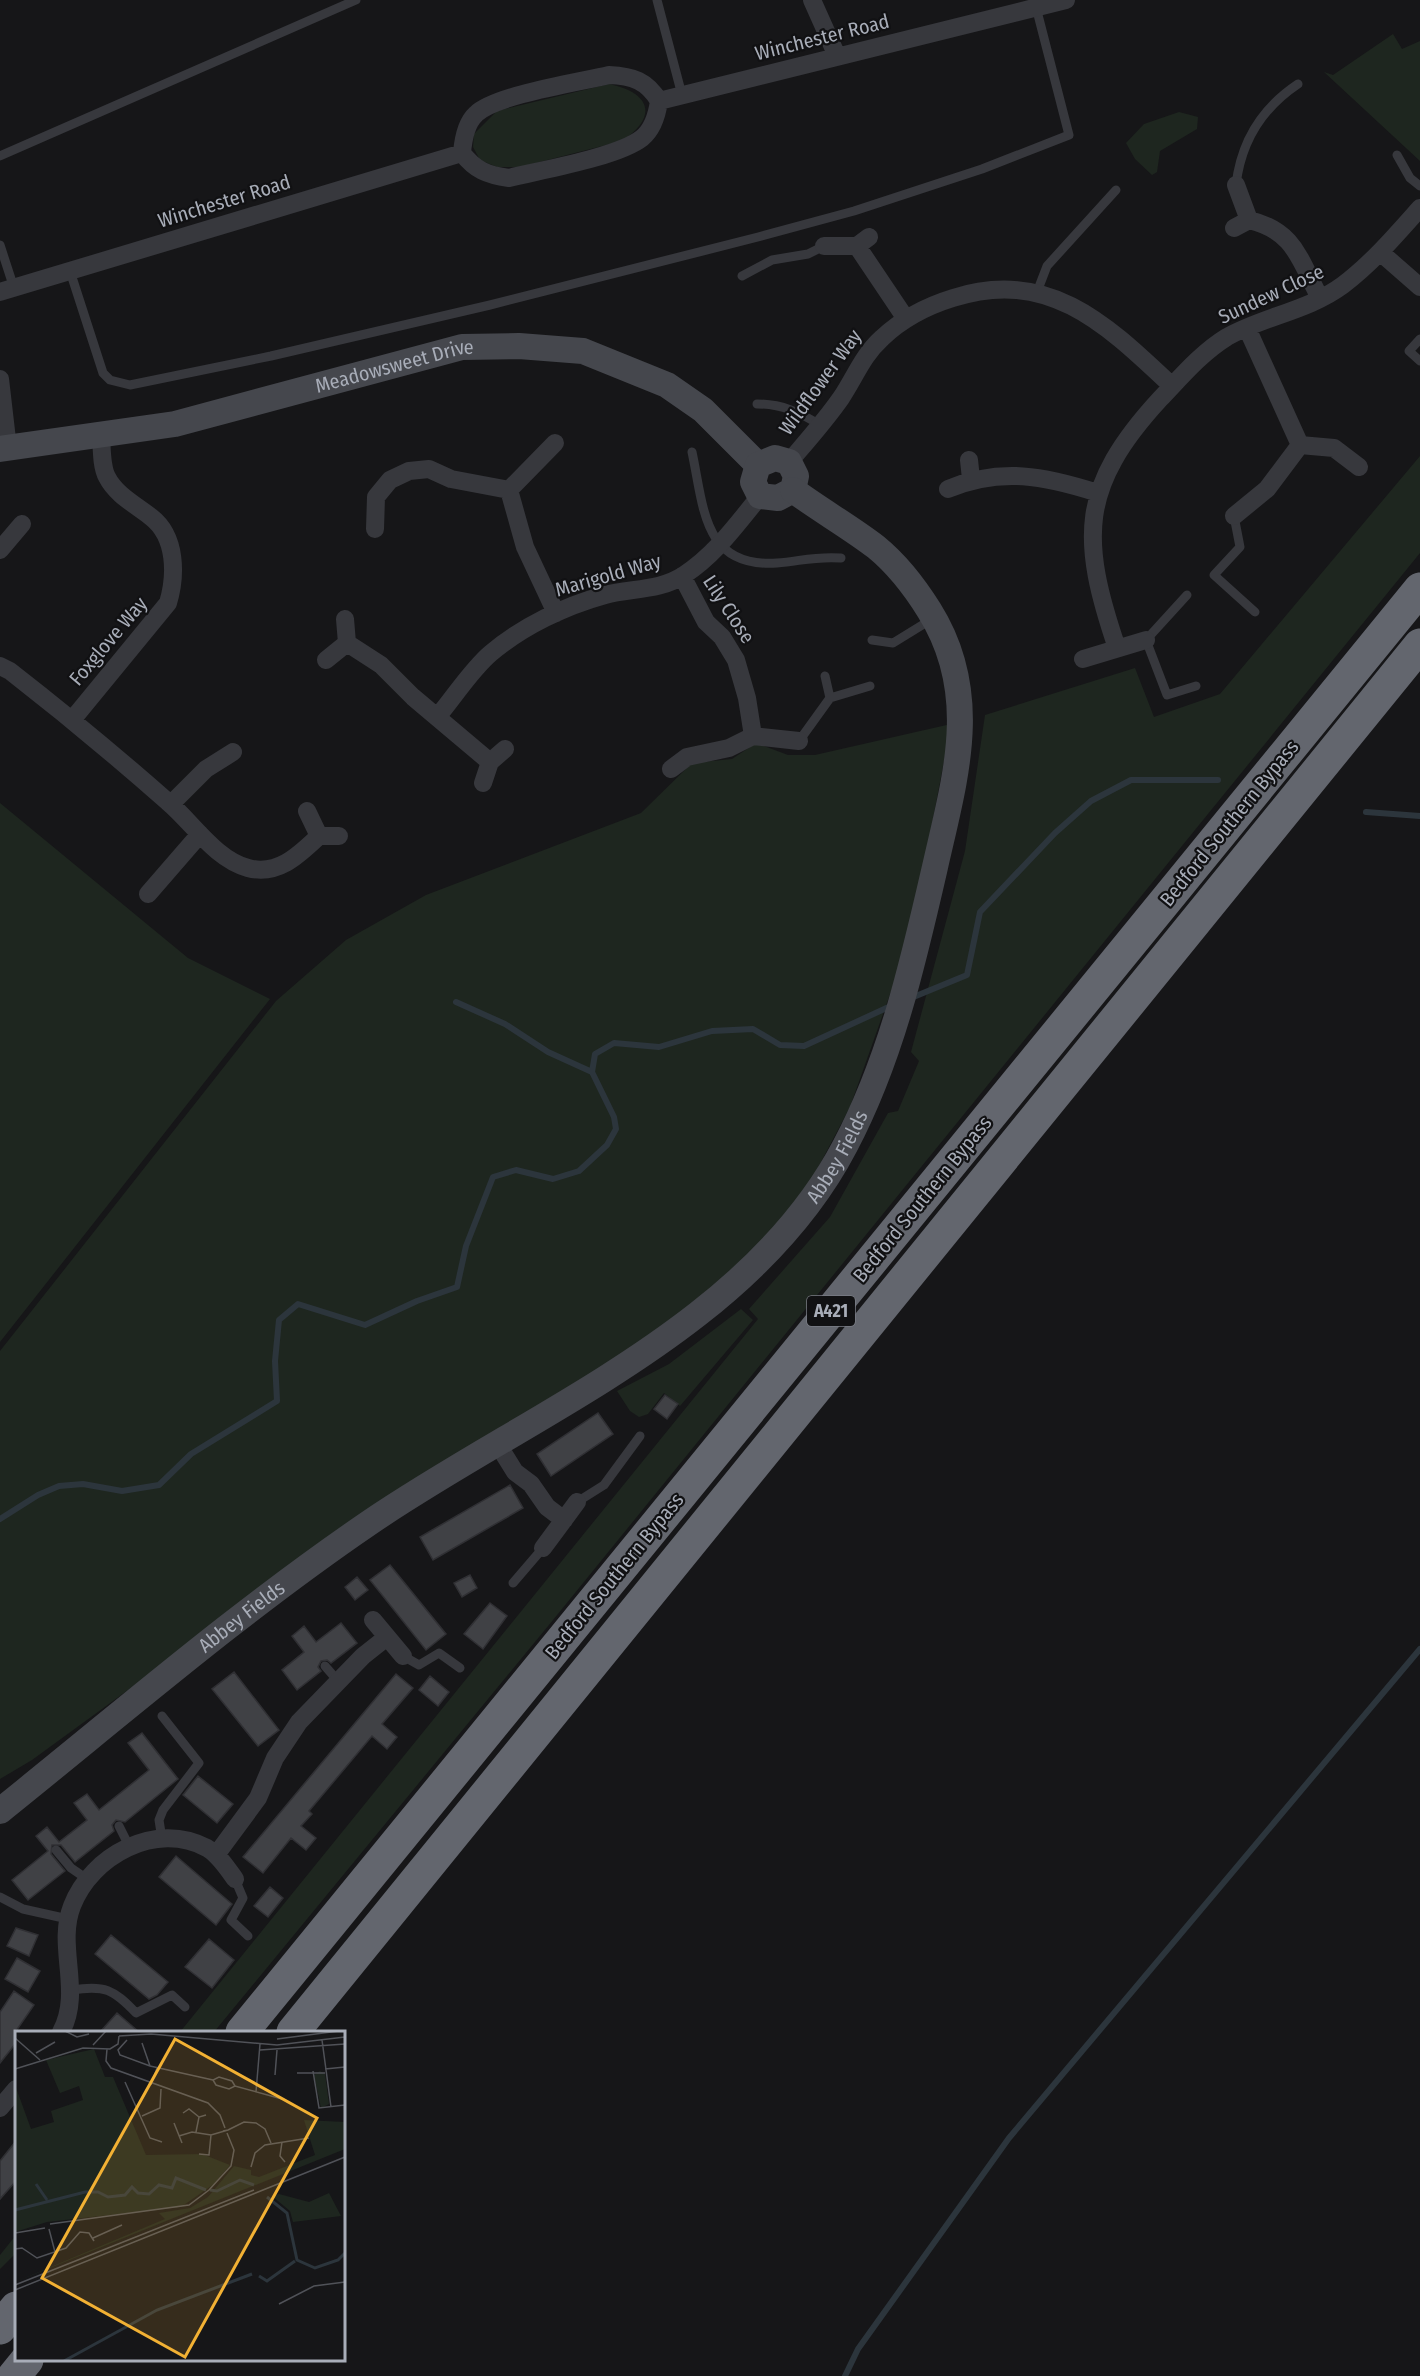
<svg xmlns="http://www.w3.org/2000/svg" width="1420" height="2376" viewBox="0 0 1420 2376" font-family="'Fira Sans Condensed',sans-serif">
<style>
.green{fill:#1e261f}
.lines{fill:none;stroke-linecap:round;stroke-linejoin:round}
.stream{stroke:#2c353c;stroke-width:6}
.building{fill:#404145;stroke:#303034;stroke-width:1.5}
.lane{stroke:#37383d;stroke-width:9}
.street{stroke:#37383d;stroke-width:18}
.secondary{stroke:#45474d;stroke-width:26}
.highway{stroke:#63666e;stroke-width:33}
.labels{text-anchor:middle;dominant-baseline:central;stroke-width:4.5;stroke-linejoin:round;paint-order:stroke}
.shield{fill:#111113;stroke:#7b7e86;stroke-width:1.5}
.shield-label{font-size:18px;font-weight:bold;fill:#a8adb8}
.street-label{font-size:20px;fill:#a8adb8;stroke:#111113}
.inset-river{fill:none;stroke:#2c353c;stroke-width:3}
.inset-road{fill:none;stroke:#505258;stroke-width:1.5}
.view{fill:#f2b134;fill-opacity:0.15;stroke:#f2b134;stroke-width:3}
.inset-edge{fill:none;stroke:#a8adb8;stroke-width:3}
</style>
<rect width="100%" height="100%" fill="#161618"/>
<path class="green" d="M1393,34L1402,49L1420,41V161L1324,72L1333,75Z
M609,84C649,92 660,116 622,141L520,167H497L480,160L473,147L474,134L497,111Z
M1179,112L1198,117L1197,129L1160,151L1157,172L1152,175L1135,159L1126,143L1144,124Z
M1420,456V553L553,1620L214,2032H180L758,1319L749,1309L830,1217L888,1113L898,1111L919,1061L911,1052L965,851L985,715L1135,668L1154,717L1220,694Z
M951,724L911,935L850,1107L802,1198L755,1254L672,1325L360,1521L32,1760L0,1779V1351L276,1001L346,940L426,895L641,813L692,763L732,759L756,743L788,755H815Z
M0,803L188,958L270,999L0,1342Z
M741,1309L753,1320L680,1406L664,1393L648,1414L639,1417L630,1411L617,1391L669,1364Z
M16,2235V2253L0,2269V2255Z"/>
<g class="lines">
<path class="stream" d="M1366,812L1420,816
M911,998L967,975L980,912L1055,833L1091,801L1131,780H1218
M456,1002L505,1024L548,1052L592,1072
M0,1519L38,1495L59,1486L83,1484L122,1491L159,1485L191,1454L277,1401L275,1361L279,1320L298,1304L365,1325L417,1301L457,1287L466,1246L493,1177L516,1170L553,1179L579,1171L607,1145L616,1129L614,1117L592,1072L595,1054L614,1043L659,1047L712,1031L753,1029L780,1045L804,1046L893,1005
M845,2376L858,2349L1009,2138L1420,1649"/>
</g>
<path class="building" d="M665,1395L678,1404L667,1419L654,1409Z
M598,1413L613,1434L551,1476L537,1454Z
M510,1485L523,1508L433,1560L420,1537Z
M390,1565L446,1634L426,1650L370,1580Z
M470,1575L477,1588L462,1597L454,1583Z
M357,1577L368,1590L355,1600L345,1587Z
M490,1603L507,1616L483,1649L464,1634Z
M341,1623L357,1643L331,1663L327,1660L321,1661L318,1667L321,1671L297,1690L282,1670L304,1652L292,1636L304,1626L316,1642Z
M234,1672L279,1730L258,1746L212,1689Z
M396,1674L413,1688L382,1724L397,1737L387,1749L372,1736L309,1811L312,1814L301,1826L316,1838L306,1850L291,1838L263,1873L243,1857Z
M430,1676L449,1692L438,1706L419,1690Z
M142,1733L178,1779L125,1822L116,1820L112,1825L114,1831L75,1862L61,1845H52L51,1854L65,1871L28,1900L12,1880L48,1851L36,1836L47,1827L59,1842L87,1820L74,1803L87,1794L99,1810L149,1770L128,1743Z
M198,1776L233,1804L217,1823L183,1795Z
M176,1856L232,1904L216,1925L159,1877Z
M270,1887L283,1898L268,1917L254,1906Z
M16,1928L38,1935L29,1956L7,1946Z
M111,1935L168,1982L157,1995L149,1999L95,1954Z
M209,1939L234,1960L212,1988L185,1967Z
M17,1958L40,1971L28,1992L5,1979Z
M14,1991L34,2005L16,2031V2043L0,2063V2012Z
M117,2013L139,2032H100Z
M16,2141V2181L0,2199V2161Z"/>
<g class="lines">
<path class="lane" d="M657,0L682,95
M1397,155L1410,178L1420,186
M0,156L356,0
M1236,185C1241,142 1262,108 1298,84
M0,245L14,288
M70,271L103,373L110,380L130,385L271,356L490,305L758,237L854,211L982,169L1069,135L1036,7
M742,276L772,260L808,254L824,246
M1037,292L1047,266L1116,190
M1420,339L1409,351L1420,361
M757,404C782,404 799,412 820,425
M692,452C704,508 703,568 777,563C801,561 815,556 841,558
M1234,516L1240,547L1214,575L1255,612
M1187,595L1146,640L1167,695L1196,686
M872,640L893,643L932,619
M825,676L830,698
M799,741L830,698L870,686
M577,1502L604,1485L640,1436
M513,1583L543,1548
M403,1656L419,1665L439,1653L460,1668
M325,1666L338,1681
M119,1826L129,1846
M162,1839L159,1820L163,1810L199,1763L162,1716
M56,1850L71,1868L87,1879
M235,1879L243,1898L231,1920L248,1936
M0,1897L23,1909L68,1919
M72,1990C105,1985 113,1989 136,2013L172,1995L185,2007"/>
<path class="street" d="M812,0L837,56
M609,75C633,76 647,81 659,101C657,115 653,129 642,138C618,157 541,170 509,178C487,175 475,170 462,153C463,141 466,123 476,114C495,95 580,82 609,75Z
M659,101L1066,0
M1236,185L1249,220
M1234,228L1249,220C1295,231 1299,259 1320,298
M824,246H857L869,237
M857,246L906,319
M1380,252L1420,287
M0,292L462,153
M1247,328L1300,445
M0,379L8,448
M555,443L509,490L525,547L556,613
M1300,445L1334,448L1359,467
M969,460L971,479
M789,462C807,441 825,421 841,398C855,377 863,355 882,338C902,319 927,306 953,298C1049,267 1107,325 1172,386
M948,489C1001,467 1045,476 1098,493
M1234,516L1267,489L1300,445
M375,529L376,497L390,480L409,471L429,469L451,479L509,490
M0,550L22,524
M347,643L381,665L413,697L490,762
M1117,648C1080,539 1079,487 1160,399C1181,377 1201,353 1227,337C1264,316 1308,311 1343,285C1372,263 1396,235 1420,208
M1083,659L1146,640
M326,660L347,643L345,619
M0,666L10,671C64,713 117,757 168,802C193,823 215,859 248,868C278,876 299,855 319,836H339
M438,716C455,696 471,670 491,653C523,626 565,606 605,595C631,588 660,591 684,575C715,555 737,524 760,496
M72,720L168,603C176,576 177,537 151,517C136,505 116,495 107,477C101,466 102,447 101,435
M753,736L799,741
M671,769L687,757L729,748L753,736L747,698L736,660L722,637L706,622L682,576
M483,783L490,762L505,749
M171,804L206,769L233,752
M307,811L319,836
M148,894L200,834
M497,1443L515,1472L531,1484L547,1507L564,1520
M543,1548L577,1502
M373,1620L403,1656
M216,1855L258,1798L275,1758L299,1722L363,1656L387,1637
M61,2032C83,1991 56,1947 72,1906C91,1856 156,1820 207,1848C219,1855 227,1868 235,1879
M0,2108L16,2089"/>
<g class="secondary">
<path id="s1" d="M0,449L175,424L462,347L519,346L583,351L667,385L703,410L758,465"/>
<path d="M775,458L789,462L796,476L793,490L778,498L760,496L753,482L758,465Z"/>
<path id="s2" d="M0,1811C122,1713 240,1611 369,1523C531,1412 750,1328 845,1146C891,1059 913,963 935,867C955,778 982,694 929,610C914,586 898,565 876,547C850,527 820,510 793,490"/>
</g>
<path class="highway" d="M242,2032L1420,589
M293,2032L1420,645
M0,2328L16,2308
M14,2376L27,2360"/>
</g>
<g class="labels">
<rect class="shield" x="807" y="1296" width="48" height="30" rx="4.5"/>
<g class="shield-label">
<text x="831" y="1311">A421</text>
</g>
<g class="street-label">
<text transform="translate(822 37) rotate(-14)">Winchester Road</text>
<text transform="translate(224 201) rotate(-17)">Winchester Road</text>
<text transform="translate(1271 294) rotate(-25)">Sundew Close</text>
<text stroke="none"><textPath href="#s1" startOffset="404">Meadowsweet Drive</textPath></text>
<text transform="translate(820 382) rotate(-54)">Wildflower Way</text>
<text transform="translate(608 575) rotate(-16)">Marigold Way</text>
<text transform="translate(729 609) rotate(57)">Lily Close</text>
<text transform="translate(108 641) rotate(-50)">Foxglove Way</text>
<text transform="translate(1229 823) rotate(-51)">Bedford Southern Bypass</text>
<text stroke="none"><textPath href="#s2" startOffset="1070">Abbey Fields</textPath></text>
<text transform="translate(922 1199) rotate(-51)">Bedford Southern Bypass</text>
<text transform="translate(614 1576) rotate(-51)">Bedford Southern Bypass</text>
<text stroke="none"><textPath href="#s2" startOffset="310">Abbey Fields</textPath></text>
</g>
</g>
<g transform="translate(15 2031)">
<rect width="330" height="330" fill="#161618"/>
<path d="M79,18L90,46H98L131,124L187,123L215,134L199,153L166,176L32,191L0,201V54L16,98L39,91L36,80L68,69L64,55L45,62L31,29ZM305,40L310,43L314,73L306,77L299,44ZM289,89L330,91V118L0,251L150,188L144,182L175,177L193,166L219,135L236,139V144L244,146L300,124ZM314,162L326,185L278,191L275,180L257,165L264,163L294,171Z" fill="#1e261f"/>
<path class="inset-river" d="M21,153L32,169M195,159L202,160L225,149L239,154M252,166L272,182L282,229L300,237L323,229L330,222M0,179L70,161H83L93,166L110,164L117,156L123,162L134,163L144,154L157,157L161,147L191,159M244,245L252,250L280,230M49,330L142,279L237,243"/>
<path class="inset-road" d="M50,0L62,6L74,3M104,5L136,3L262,14L330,6M0,7L25,29M262,8L324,0M112,9L103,19L105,24L135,35L198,49M307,9L316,76M127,12L135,35M78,14L91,0M92,18L91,30L96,37L193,72L205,84L210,97M245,19L330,13M21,22L40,11M0,38L68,17L95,18L103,13L104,5M310,38L330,36M298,40L304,77L330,74M282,42H310M260,44L262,19M110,51L135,107L147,111M136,54L142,37M220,55L217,50L204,46L198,49L201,54L214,58L220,55L267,68M241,61L245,13M168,82L174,78L184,86M127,85L145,77L146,58M159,92L167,112M213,99L229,91L241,92L250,98L256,112M181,101L184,86L191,84M164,105L177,101L196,104L213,99L208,100M267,111L265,125L270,131M184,123L194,124L196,104M236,136L240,122L250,114L294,107M35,193L174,174L194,159L216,135L219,119L212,102M34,198L40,221M0,202L30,197M78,207L107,194M0,218L7,217L22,227L51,217L65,201L74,202L79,210M0,254L239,159M0,259L330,126M264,273L299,255L330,251"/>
<path class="view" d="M160,8L302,87L170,326L27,247Z"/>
<rect width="330" height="330" class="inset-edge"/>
</g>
</svg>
